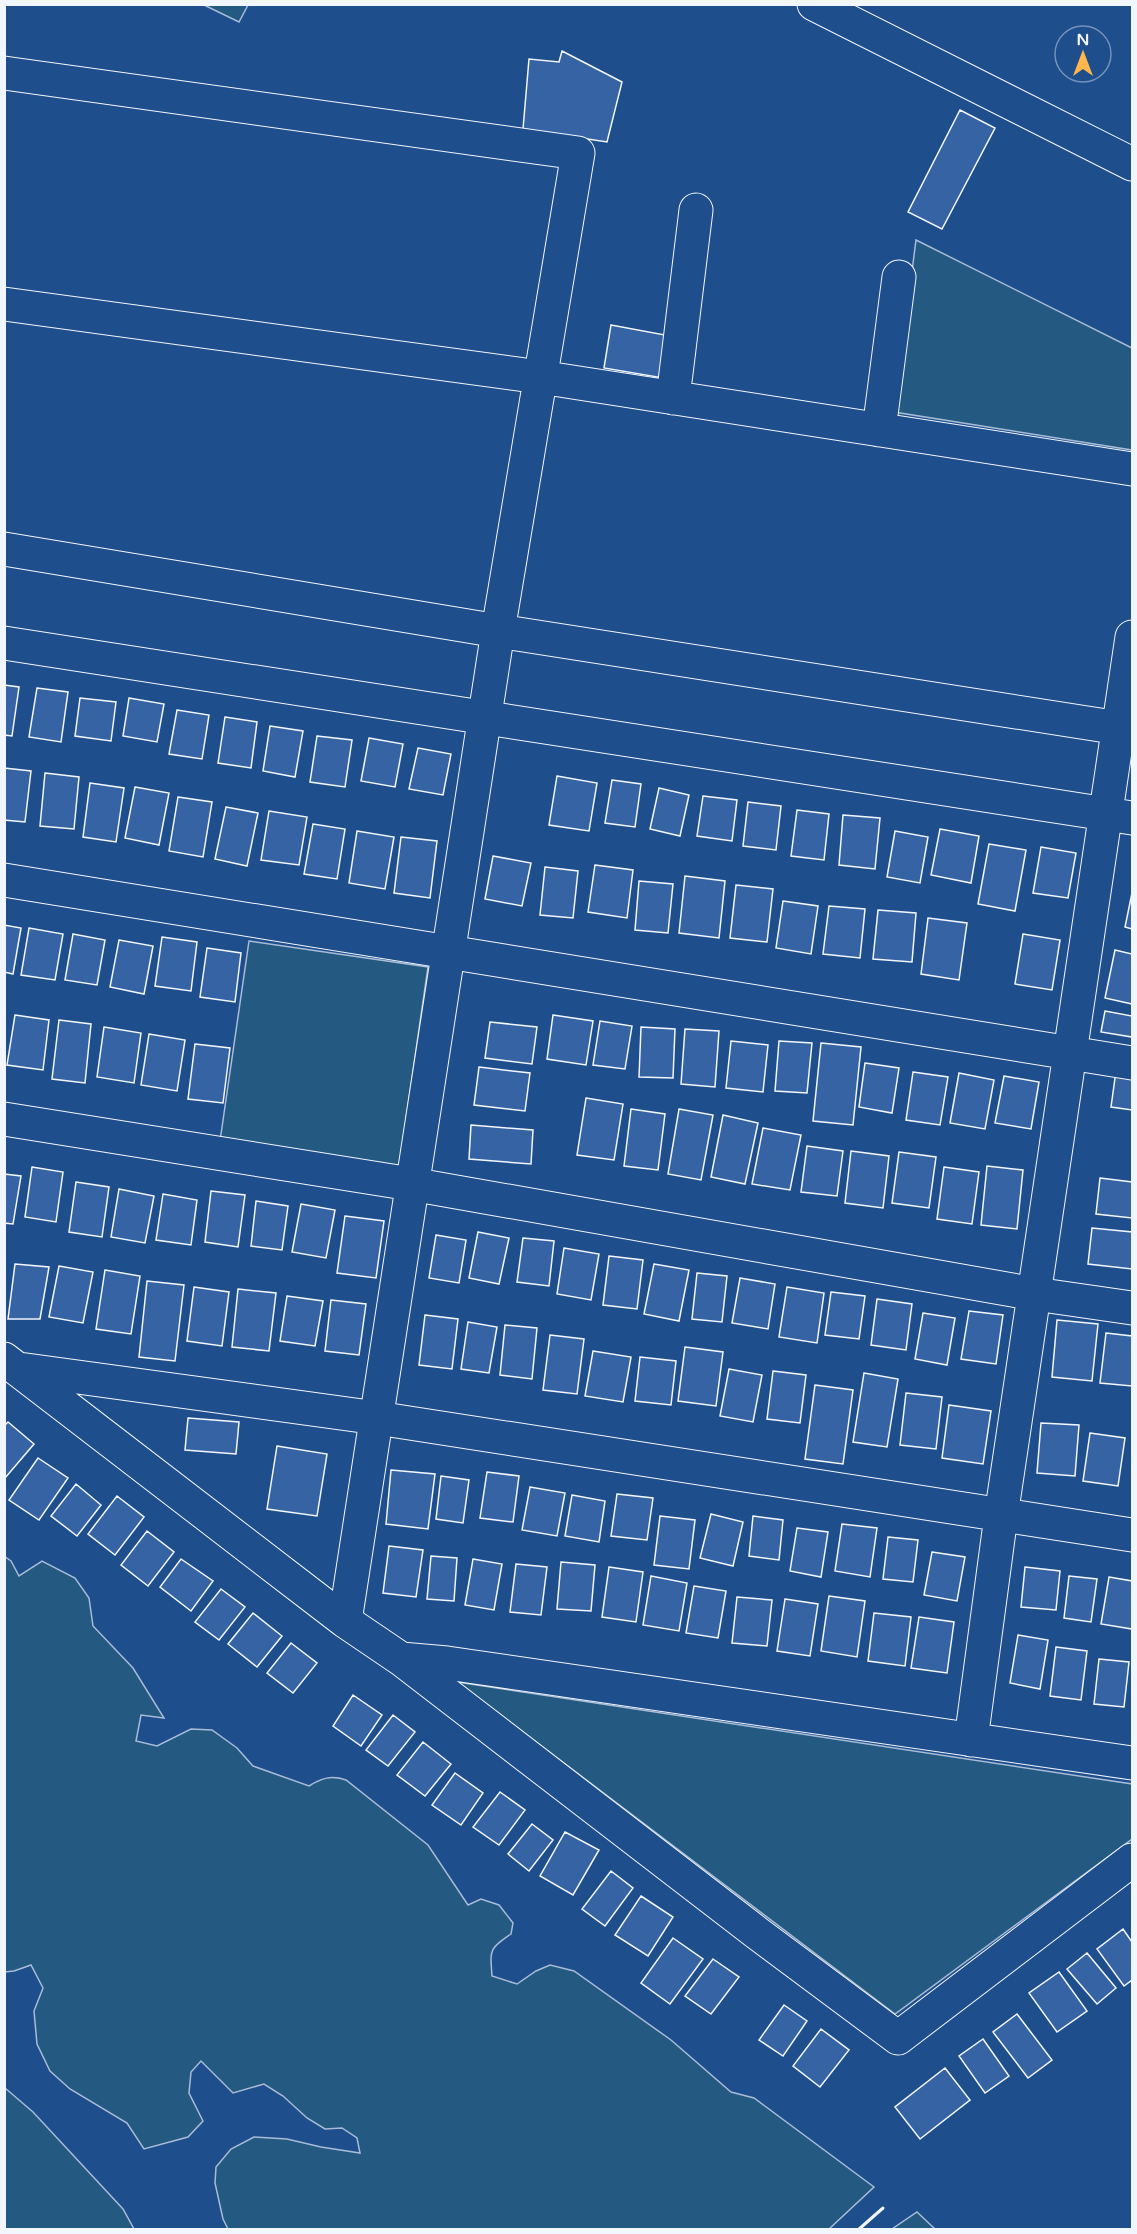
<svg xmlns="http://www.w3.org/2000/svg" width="1137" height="2234" viewBox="0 0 1137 2234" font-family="'Varela Round',sans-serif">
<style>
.green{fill:#245a82;stroke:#a8bbd7;stroke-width:1.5}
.building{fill:#3563a3;stroke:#f2f6ff;stroke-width:1.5}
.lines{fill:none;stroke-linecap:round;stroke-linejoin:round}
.minor-casing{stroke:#f2f6ff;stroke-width:35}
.minor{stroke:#1f4e8c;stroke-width:33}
.wall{stroke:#f2f6ff;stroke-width:3}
</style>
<rect width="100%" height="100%" fill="#1f4e8c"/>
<path class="green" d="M204,5H248L239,22Z
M916,240L1132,348V450L894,412Z
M249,941L428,967L399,1167L220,1141Z
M4,1556L11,1561L19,1576L42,1561L75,1578L89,1598L93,1626L133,1668L164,1718L141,1715L136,1741L157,1746L191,1729L212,1730L237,1748L253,1766L309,1786C322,1778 331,1775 346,1780L428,1845L468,1905L481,1899L499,1905L513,1923L511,1934C489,1949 490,1949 492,1976L517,1984L536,1971L550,1965L574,1971L671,2040L731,2092L754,2098L874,2187L829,2229H228L223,2219L215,2183L216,2167L231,2149L254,2137L287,2139L321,2147L360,2153L357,2138L342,2128L325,2129L307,2118L283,2096L264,2084L233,2093L201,2061L191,2072L189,2093L203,2121L188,2137L144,2149L127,2123L70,2089L50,2071L37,2044L34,2011L43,1988L31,1965L14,1971L5,1972Z
M457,1682L1132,1784V1839L895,2014Z
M5,2088L33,2112L123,2209L134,2229H5Z
M917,2212L935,2229H892Z"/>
<path class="building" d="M562,51L622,82L607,142L523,129L529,59L559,62Z
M960,110L995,128L942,229L908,212Z
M611,325L676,337L669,379L604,368Z
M4,685L19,687L12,736L4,735Z
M37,688L68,692L61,742L29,737Z
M80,698L116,702L111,741L75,736Z
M129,698L164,704L157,742L123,736Z
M177,710L209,715L202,759L169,754Z
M225,717L257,722L251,768L218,763Z
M270,726L303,731L295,777L263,771Z
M317,736L352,740L345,787L310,782Z
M369,738L403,744L395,787L361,781Z
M418,748L451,754L443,795L409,789Z
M4,768L31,771L25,822L4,820Z
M45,773L79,777L74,829L40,826Z
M557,776L597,783L589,831L549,825Z
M612,780L641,784L635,827L605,823Z
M90,783L124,788L116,842L83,837Z
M135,787L169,793L159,845L125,838Z
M659,788L689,795L680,836L650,829Z
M703,796L737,800L732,841L697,836Z
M178,797L212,802L203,857L169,851Z
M748,802L781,806L776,850L743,846Z
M226,807L258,813L247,866L215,859Z
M797,810L829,814L824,860L791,856Z
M269,811L307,817L299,865L261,860Z
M843,815L880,818L875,869L839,865Z
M313,824L345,829L337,879L304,874Z
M940,829L979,836L971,883L931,875Z
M357,831L394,837L385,889L349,883Z
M895,831L928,837L920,883L887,877Z
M401,837L437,841L430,898L394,893Z
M989,844L1026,850L1015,911L978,904Z
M1041,847L1076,853L1068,898L1033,893Z
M493,856L531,863L522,906L485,899Z
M595,865L633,870L627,918L588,912Z
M545,867L578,871L573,918L540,915Z
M685,876L725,881L719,938L679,933Z
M639,881L673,884L668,933L635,930Z
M736,885L773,889L767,942L730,938Z
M1132,893V929L1125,927Z
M783,901L818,906L811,954L776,948Z
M829,906L865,909L860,958L823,954Z
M878,910L916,913L912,962L873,959Z
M928,918L967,923L959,980L921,974Z
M4,925L21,928L13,974L4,972Z
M29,928L63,934L55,980L21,975Z
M73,934L105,940L97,985L65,980Z
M1023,934L1060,940L1052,990L1015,984Z
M162,937L197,942L191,991L155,986Z
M119,940L153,946L144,994L110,987Z
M207,948L241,953L235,1002L200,997Z
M1115,950L1132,954V1004L1105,998Z
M1105,1011L1132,1016V1037L1101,1032Z
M15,1015L49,1020L43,1070L7,1065Z
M553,1015L593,1021L586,1065L547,1059Z
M59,1020L91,1024L85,1083L52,1079Z
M600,1021L632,1026L625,1069L593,1065Z
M490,1022L537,1027L532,1064L485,1058Z
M104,1027L141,1033L134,1083L97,1077Z
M641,1027L675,1029L673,1078L639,1077Z
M685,1029L719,1031L715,1087L681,1084Z
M149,1034L185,1040L177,1091L141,1085Z
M731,1041L768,1045L763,1092L726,1088Z
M779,1041L812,1043L807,1093L775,1091Z
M821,1043L861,1047L853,1125L813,1121Z
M195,1044L230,1048L223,1103L188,1099Z
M865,1063L899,1068L892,1113L859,1107Z
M479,1067L530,1073L525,1111L474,1105Z
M1116,1071L1132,1074V1110L1111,1107Z
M913,1072L948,1077L940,1125L906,1120Z
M959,1073L994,1080L985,1129L950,1123Z
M1004,1076L1039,1082L1031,1129L995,1123Z
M586,1098L623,1104L614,1160L577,1155Z
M631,1109L665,1114L658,1170L624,1166Z
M679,1109L713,1115L701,1180L668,1174Z
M723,1115L758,1123L745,1184L711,1177Z
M471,1125L533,1130L531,1164L469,1159Z
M763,1128L801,1135L790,1190L752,1184Z
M807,1146L843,1151L837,1196L801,1192Z
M851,1151L889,1156L883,1208L845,1203Z
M899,1152L936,1157L929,1208L892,1203Z
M987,1166L1023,1170L1017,1229L981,1225Z
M32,1167L63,1172L56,1222L25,1217Z
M944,1167L979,1172L972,1224L937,1219Z
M4,1174L21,1176L13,1224L4,1223Z
M1100,1178L1132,1182V1218L1096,1214Z
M76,1182L109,1187L102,1237L69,1232Z
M119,1189L154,1196L145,1243L111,1237Z
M211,1191L245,1195L238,1247L205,1242Z
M163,1194L197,1200L191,1245L156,1240Z
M256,1201L288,1206L282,1250L251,1246Z
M301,1204L335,1210L326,1258L292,1252Z
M345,1216L384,1221L376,1278L337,1273Z
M1092,1228L1132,1232V1269L1088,1264Z
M478,1232L509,1238L499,1284L469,1278Z
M436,1235L466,1240L459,1283L429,1278Z
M523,1238L554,1241L549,1286L517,1282Z
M564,1248L599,1254L591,1300L557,1294Z
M609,1256L643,1260L637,1309L603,1305Z
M15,1264L49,1267L40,1319H8Z
M654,1264L689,1270L679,1321L644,1314Z
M59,1266L93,1272L83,1323L49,1317Z
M105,1270L140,1276L131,1334L96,1329Z
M697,1273L727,1276L722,1322L692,1319Z
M740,1278L775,1284L768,1329L732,1323Z
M147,1281L184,1285L175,1361L139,1357Z
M194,1287L229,1292L222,1346L187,1341Z
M787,1287L824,1293L817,1343L779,1337Z
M238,1289L276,1293L269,1351L232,1347Z
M831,1292L865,1296L859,1339L825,1335Z
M287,1296L323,1301L315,1346L280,1341Z
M877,1299L912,1304L906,1350L871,1345Z
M331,1300L366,1304L359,1355L325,1351Z
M969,1311L1003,1315L996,1364L961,1359Z
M923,1313L955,1318L947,1365L915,1359Z
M425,1315L458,1319L452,1369L419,1365Z
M1057,1320L1098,1324L1092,1381L1052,1377Z
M468,1322L497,1327L489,1373L461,1369Z
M505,1325L537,1328L532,1379L500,1375Z
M1106,1333L1132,1336V1386L1100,1383Z
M550,1335L584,1339L577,1394L543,1390Z
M685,1347L723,1352L716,1406L678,1401Z
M593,1351L631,1357L623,1402L585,1396Z
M640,1357L676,1361L671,1405L635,1401Z
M729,1369L762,1375L753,1422L720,1416Z
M773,1371L806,1375L800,1423L767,1419Z
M864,1373L898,1379L887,1447L853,1442Z
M815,1385L853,1390L843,1464L805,1459Z
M906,1393L942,1397L936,1449L900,1445Z
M949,1405L991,1411L983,1464L942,1458Z
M188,1418L239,1422L236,1454L185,1450Z
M8,1422L34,1444L5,1478L4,1426Z
M1041,1423L1079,1425L1075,1476L1037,1473Z
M1090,1433L1125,1438L1118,1486L1083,1481Z
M277,1446L327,1454L317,1516L267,1509Z
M38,1458L68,1478L39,1520L9,1500Z
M391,1470L435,1474L428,1529L386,1524Z
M487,1472L519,1476L513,1522L480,1518Z
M441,1476L469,1480L463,1523L436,1519Z
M76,1484L101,1505L77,1536L51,1516Z
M530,1487L565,1493L557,1536L522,1530Z
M617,1494L653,1498L647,1540L611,1536Z
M572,1495L605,1501L599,1542L565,1536Z
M117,1496L144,1517L115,1555L88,1534Z
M711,1514L743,1522L733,1566L700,1558Z
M660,1516L695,1520L689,1569L654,1565Z
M753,1516L783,1520L779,1560L749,1556Z
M842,1524L877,1528L870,1577L835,1571Z
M797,1528L828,1532L821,1577L790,1571Z
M147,1531L174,1552L148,1586L121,1565Z
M888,1537L918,1540L913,1582L883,1579Z
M389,1546L423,1550L416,1597L383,1593Z
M932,1552L965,1557L957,1601L924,1595Z
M431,1556L457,1558L454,1601L427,1599Z
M181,1559L213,1581L191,1611L160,1587Z
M473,1559L502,1564L494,1610L465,1605Z
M561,1562L595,1565L591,1611L557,1609Z
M516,1564L547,1567L541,1615L510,1612Z
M609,1567L643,1572L636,1622L602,1617Z
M1025,1567L1060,1571L1056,1610L1021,1607Z
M651,1576L687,1583L679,1631L643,1625Z
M1069,1576L1097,1579L1091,1622L1064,1618Z
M1109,1577L1132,1581V1629L1101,1624Z
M694,1586L726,1591L718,1638L686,1633Z
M221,1589L245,1607L219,1640L195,1622Z
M829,1596L865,1601L857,1657L821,1651Z
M737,1597L772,1600L767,1646L732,1643Z
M785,1599L818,1604L810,1656L777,1651Z
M253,1613L282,1636L257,1667L228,1644Z
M874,1613L911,1617L905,1666L868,1661Z
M919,1617L954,1622L947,1673L911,1668Z
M1018,1635L1048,1640L1040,1689L1010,1683Z
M291,1643L317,1663L293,1693L267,1673Z
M1056,1647L1087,1651L1081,1700L1050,1696Z
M1099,1659L1129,1662L1124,1707L1094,1704Z
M353,1695L382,1715L361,1746L333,1726Z
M393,1715L415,1732L388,1766L366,1750Z
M423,1742L451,1764L425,1796L397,1775Z
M455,1773L483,1793L461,1825L432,1805Z
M500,1792L525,1810L499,1845L473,1827Z
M532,1824L553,1840L529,1871L508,1854Z
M565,1832L599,1850L573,1895L540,1876Z
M611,1871L633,1888L605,1926L582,1909Z
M641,1896L673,1917L648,1956L615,1935Z
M1123,1929L1132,1942V1980L1124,1986L1097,1949Z
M673,1938L703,1959L670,2004L641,1983Z
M1087,1953L1116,1988L1097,2004L1067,1969Z
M713,1959L739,1977L711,2014L685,1996Z
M1059,1972L1087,2011L1057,2032L1029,1993Z
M784,2005L807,2021L783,2056L759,2040Z
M1017,2014L1052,2060L1028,2078L993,2032Z
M821,2029L849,2050L820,2087L793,2066Z
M983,2039L1009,2076L985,2093L959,2056Z
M945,2068L970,2100L920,2139L895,2107Z"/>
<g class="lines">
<defs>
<path id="minor" d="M814,4L1132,164
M4,73L578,153L498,631L345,1621
M4,304L540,377L1132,469
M673,398L696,210
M879,430L899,277
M4,549L498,631L1132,730
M4,643L1132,818
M4,880L1132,1063
M4,1119L411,1184L1035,1294L1132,1308
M4,1359L345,1621L401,1659L757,1933L898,2038L1132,1860
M19,1369L377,1418L1132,1535
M401,1659L447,1663L1132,1763
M971,1740L1001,1516L1132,637"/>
</defs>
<use href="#minor" class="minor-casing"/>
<use href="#minor" class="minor"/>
<path class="wall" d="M858,2230L883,2208"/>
</g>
<rect width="1137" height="2234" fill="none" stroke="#f2f6ff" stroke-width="12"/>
<g transform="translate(1083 54)"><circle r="28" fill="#1f4e8c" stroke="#7391ba" stroke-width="1.5"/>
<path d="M0-4.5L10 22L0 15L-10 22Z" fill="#ffb74d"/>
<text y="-9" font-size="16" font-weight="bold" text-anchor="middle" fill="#f2f6ff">N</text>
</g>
</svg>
